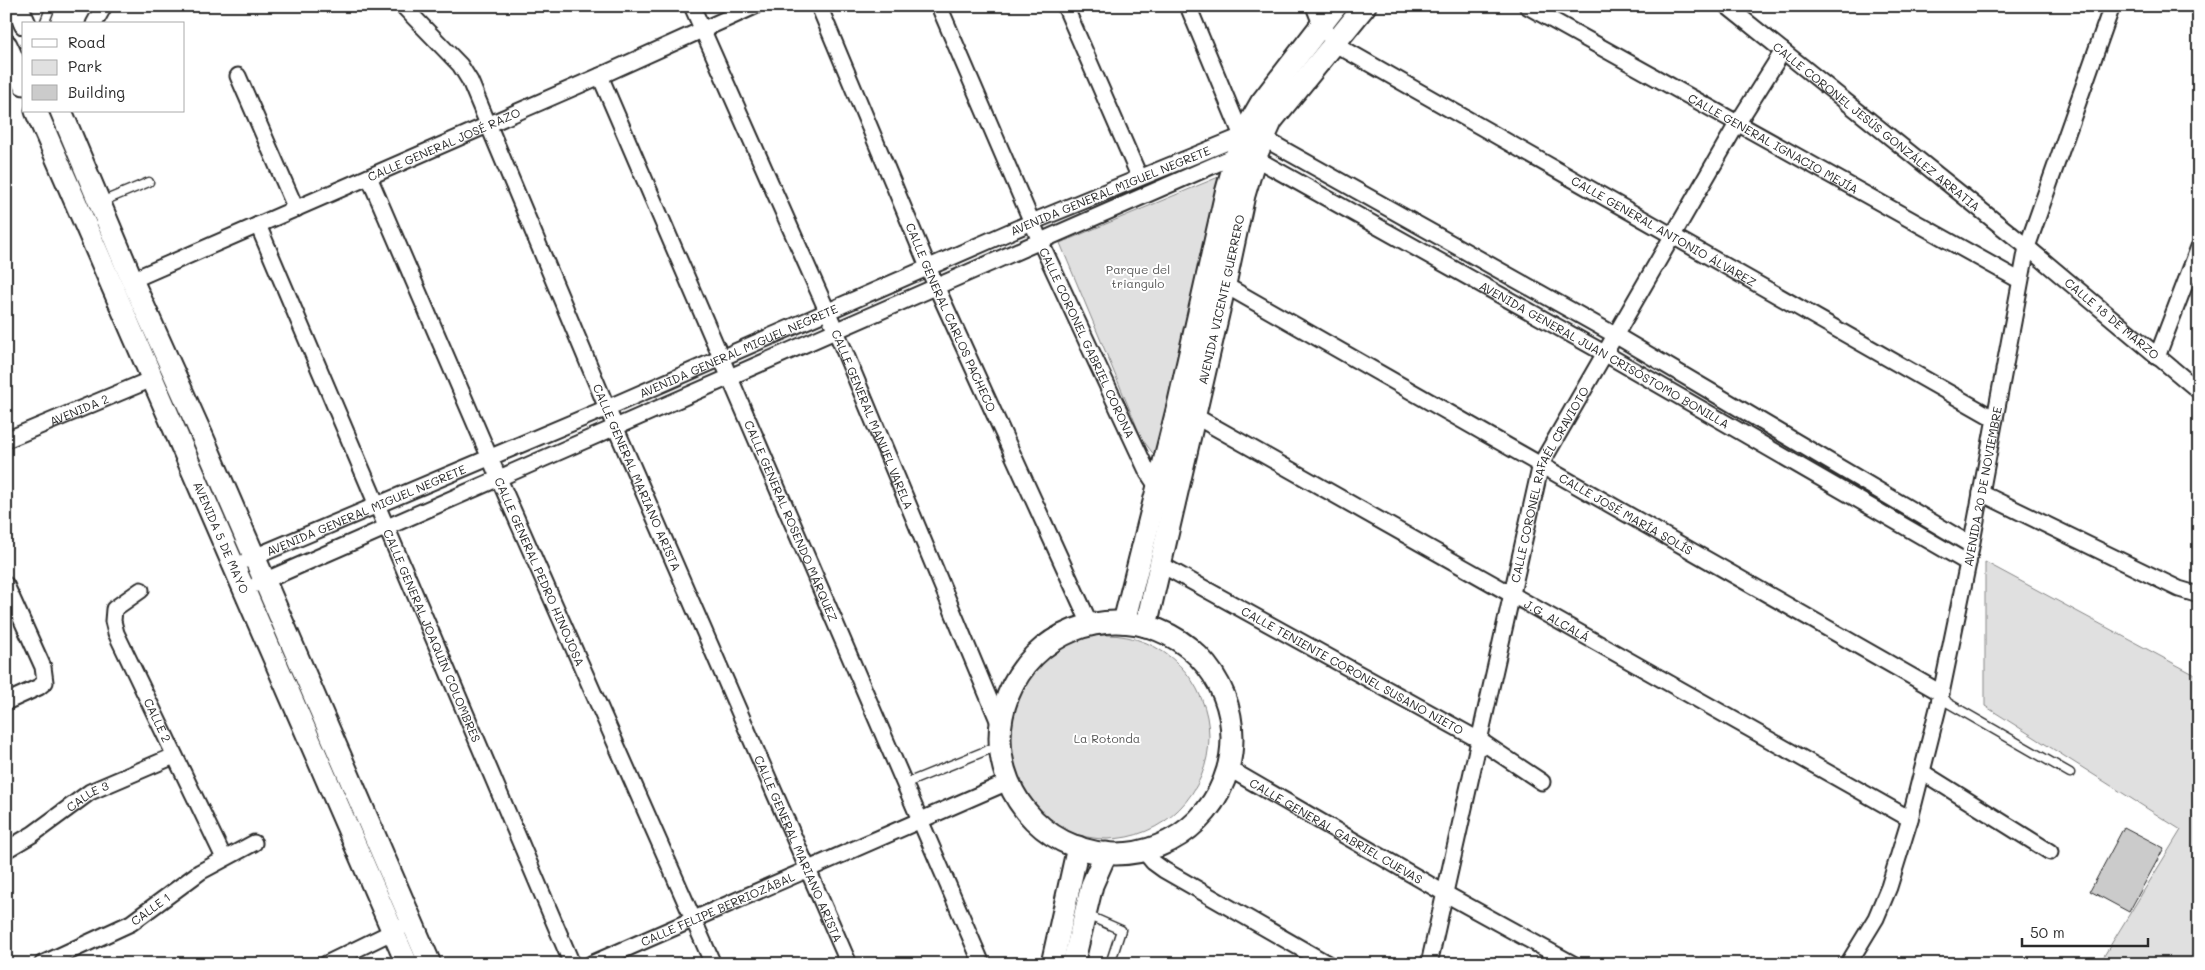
<svg xmlns="http://www.w3.org/2000/svg" width="2205" height="970" viewBox="0 0 2205 970" font-family="Mali,sans-serif">
<style>
.green{fill:#e0e0e0;stroke:#868686}
.building{fill:#cbcbcb;stroke:#2b2b2b}
.lines{fill:none;stroke-linecap:round;stroke-linejoin:round}
.lane-casing{stroke:#2b2b2b;stroke-width:11}
.street-casing{stroke:#2b2b2b;stroke-width:19}
.secondary-casing{stroke:#2b2b2b;stroke-width:25}
.lane{stroke:#fff;stroke-width:8}
.street{stroke:#fff;stroke-width:15}
.secondary{stroke:#fff;stroke-width:21}
.labels{text-anchor:middle;dominant-baseline:central;stroke-width:4;stroke-linejoin:round;paint-order:stroke}
.street-label{font-size:12px;fill:#2b2b2b;stroke:#fff}
.park-label{font-size:12px;fill:#585858;stroke:#fff}
</style>
<rect width="100%" height="100%" fill="#fff"/>
<filter id="ink" filterUnits="userSpaceOnUse"><feTurbulence type="fractalNoise" baseFrequency=".02" numOctaves="2"/><feDisplacementMap in="SourceGraphic" scale="10" xChannelSelector="R" yChannelSelector="G"/><feConvolveMatrix kernelMatrix="1 2 1 2 8 2 1 2 1" color-interpolation-filters="sRGB"/></filter>
<g filter="url(#ink)">
<path class="green" d="M1221,176L1158,460L1142,439L1060,243Z
M1985,562L2199,677V964H2099L2181,830L1985,706Z
M1005 737a102 102 0 1 1 204 0a102 102 0 1 1-204 0Z"/>
<path class="building" d="M2124,827L2164,848L2129,912L2090,891Z"/>
<g class="lines">
<defs>
<path id="lane" d="M44,24L51,6
M101,202L149,182
M1942,695L1948,703L2070,773
M904,784L1000,745
M1087,915L1121,930L1110,964"/>
<g id="street">
<path id="s1" d="M403,6L460,65L470,81L607,408L849,964"/>
<path id="s2" d="M692,6L836,331L1000,725"/>
<path id="s3" d="M819,6L936,286L1090,624"/>
<path id="s4" d="M939,6L1040,241L1148,473L1160,491"/>
<path d="M1065,6L1139,176"/>
<path d="M1188,6L1242,136"/>
<path id="s5" d="M1314,6L1321,24L1335,44L1995,419"/>
<path id="s6" d="M1527,6L2019,280"/>
<path id="s7" d="M1727,6L2027,247L2199,391"/>
<path d="M94,24L104,6"/>
<path d="M238,76L296,209"/>
<path id="s8" d="M600,76L982,964"/>
<path id="s9" d="M369,177L499,479L713,964"/>
<path id="s10" d="M258,225L572,964"/>
<path id="s11" d="M132,280L600,76L755,6"/>
<path id="s12" d="M1216,280L1941,693"/>
<path d="M2157,357L2199,247"/>
<path id="s13" d="M1186,411L1910,819"/>
<path id="s14" d="M6,440L152,379"/>
<path d="M1981,493L2179,589L2199,595"/>
<path id="s15" d="M247,560L607,408L1032,222L1242,136L1263,138L1615,335L1971,545"/>
<path id="s16" d="M1160,564L1479,740L1542,782"/>
<path id="s17" d="M257,584L1237,155L1255,158L1604,353L1968,563"/>
<path d="M6,585L43,667L45,682L39,687L6,702"/>
<path id="s18" d="M141,590L114,609L113,621L116,633L224,858"/>
<path id="s19" d="M1228,768L1444,893L1573,964"/>
<path d="M1922,772L2050,852"/>
<path id="s20" d="M6,850L33,834L90,792L174,756"/>
<path d="M1143,850L1153,862L1164,870L1328,964"/>
<path id="s21" d="M42,964L131,923L200,872L254,843"/>
<path d="M326,964L402,927"/>
<path id="s22" d="M591,964L1008,782"/>
<path id="s23" d="M1429,964L1541,464L1737,124L1783,51"/>
<path id="s24" d="M1848,964L1876,918L1889,887L1910,819L1938,708L1968,563L2027,247L2112,6"/>
</g>
<g id="secondary">
<path d="M17,6L25,24"/>
<path d="M6,45L24,84"/>
<path id="s25" d="M36,111L407,964"/>
<path d="M61,111L132,280L203,438L430,964"/>
<path d="M1124,622L1178,406L1226,193L1242,136L1261,103L1336,6"/>
<circle cx="1116" cy="738" r="116"/>
<path id="s26" d="M1146,626L1225,284L1244,195L1255,158L1272,120L1365,6"/>
<path d="M1052,964L1078,847"/>
<path d="M1073,964L1092,885L1106,853"/>
</g>
</defs>
<use href="#lane" class="lane-casing"/>
<use href="#street" class="street-casing"/>
<use href="#secondary" class="secondary-casing"/>
<use href="#lane" class="lane"/>
<use href="#street" class="street"/>
<use href="#secondary" class="secondary"/>
</g>
</g>
<g class="labels">
<g class="street-label">
<text stroke="none"><textPath href="#s7" startOffset="192">CALLE CORONEL JESÚS GONZÁLEZ ARRATIA</textPath></text>
<text stroke="none"><textPath href="#s6" startOffset="282">CALLE GENERAL IGNACIO MEJÍA</textPath></text>
<text stroke="none"><textPath href="#s11" startOffset="340">CALLE GENERAL JOSÉ RAZO</textPath></text>
<text stroke="none"><textPath href="#s15" startOffset="939">AVENIDA GENERAL MIGUEL NEGRETE</textPath></text>
<text stroke="none"><textPath href="#s5" startOffset="422">CALLE GENERAL ANTONIO ÁLVAREZ</textPath></text>
<text stroke="none"><textPath href="#s26" startOffset="335">AVENIDA VICENTE GUERRERO</textPath></text>
<text stroke="none"><textPath href="#s3" startOffset="338">CALLE GENERAL CARLOS PACHECO</textPath></text>
<text stroke="none"><textPath href="#s7" startOffset="496">CALLE 18 DE MARZO</textPath></text>
<text stroke="none"><textPath href="#s4" startOffset="368">CALLE CORONEL GABRIEL CORONA</textPath></text>
<text stroke="none"><textPath href="#s15" startOffset="534">AVENIDA GENERAL MIGUEL NEGRETE</textPath></text>
<text stroke="none"><textPath href="#s17" startOffset="1489">AVENIDA GENERAL JUAN CRISÓSTOMO BONILLA</textPath></text>
<text stroke="none"><textPath href="#s14" startOffset="79">AVENIDA 2</textPath></text>
<text stroke="none"><textPath href="#s2" startOffset="451">CALLE GENERAL MANUEL VARELA</textPath></text>
<text stroke="none"><textPath href="#s1" startOffset="531">CALLE GENERAL MARIANO ARISTA</textPath></text>
<text stroke="none"><textPath href="#s23" startOffset="496">CALLE CORONEL RAFAÉL CRAVIOTO</textPath></text>
<text stroke="none"><textPath href="#s24" startOffset="499">AVENIDA 20 DE NOVIEMBRE</textPath></text>
<text stroke="none"><textPath href="#s15" startOffset="129">AVENIDA GENERAL MIGUEL NEGRETE</textPath></text>
<text stroke="none"><textPath href="#s12" startOffset="472">CALLE JOSÉ MARÍA SOLÍS</textPath></text>
<text stroke="none"><textPath href="#s8" startOffset="484">CALLE GENERAL ROSENDO MÁRQUEZ</textPath></text>
<text stroke="none"><textPath href="#s25" startOffset="465">AVENIDA 5 DE MAYO</textPath></text>
<text stroke="none"><textPath href="#s9" startOffset="430">CALLE GENERAL PEDRO HINOJOSA</textPath></text>
<text stroke="none"><textPath href="#s13" startOffset="426">J.G. ALCALÁ</textPath></text>
<text stroke="none"><textPath href="#s10" startOffset="446">CALLE GENERAL JOAQUÍN COLOMBRES</textPath></text>
<text stroke="none"><textPath href="#s16" startOffset="220">CALLE TENIENTE CORONEL SUSANO NIETO</textPath></text>
<text stroke="none"><textPath href="#s18" startOffset="154">CALLE 2</textPath></text>
<text stroke="none"><textPath href="#s20" startOffset="98">CALLE 3</textPath></text>
<text stroke="none"><textPath href="#s19" startOffset="125">CALLE GENERAL GABRIEL CUEVAS</textPath></text>
<text stroke="none"><textPath href="#s1" startOffset="936">CALLE GENERAL MARIANO ARISTA</textPath></text>
<text stroke="none"><textPath href="#s21" startOffset="122">CALLE 1</textPath></text>
<text stroke="none"><textPath href="#s22" startOffset="138">CALLE FELIPE BERRIOZÁBAL</textPath></text>
</g>
<g class="park-label">
<text x="1138" y="269">Parque del<tspan x="1138" dy="14">triangulo</tspan></text>
<text x="1107" y="738">La Rotonda</text>
</g>
</g>
<rect width="2205" height="970" fill="none" stroke="#fff" stroke-width="25"/>
<rect x="12" y="12" width="2180" height="945" fill="none" stroke="#2b2b2b" stroke-width="2" filter="url(#ink)"/>
<rect x="22" y="22" width="162" height="90" fill="#ffffff" stroke="#aaaaaa"/>
<rect x="32" y="39" width="25" height="8" fill="#ffffff" stroke="#aaaaaa"/>
<text x="68" y="48" font-size="15" fill="#2b2b2b">Road</text>
<rect x="32" y="60" width="25" height="15" fill="#e0e0e0" stroke="#aaaaaa"/>
<text x="68" y="72" font-size="15" fill="#2b2b2b">Park</text>
<rect x="32" y="85" width="25" height="15" fill="#cbcbcb" stroke="#aaaaaa"/>
<text x="68" y="98" font-size="15" fill="#2b2b2b">Building</text>
<path d="M2022 938v8h126v-8" fill="none" stroke="#2b2b2b" stroke-width="2.5"/>
<text x="2030" y="938" font-size="15" fill="#2b2b2b" stroke="#ffffff" stroke-width="4" paint-order="stroke">50 m</text>
</svg>
